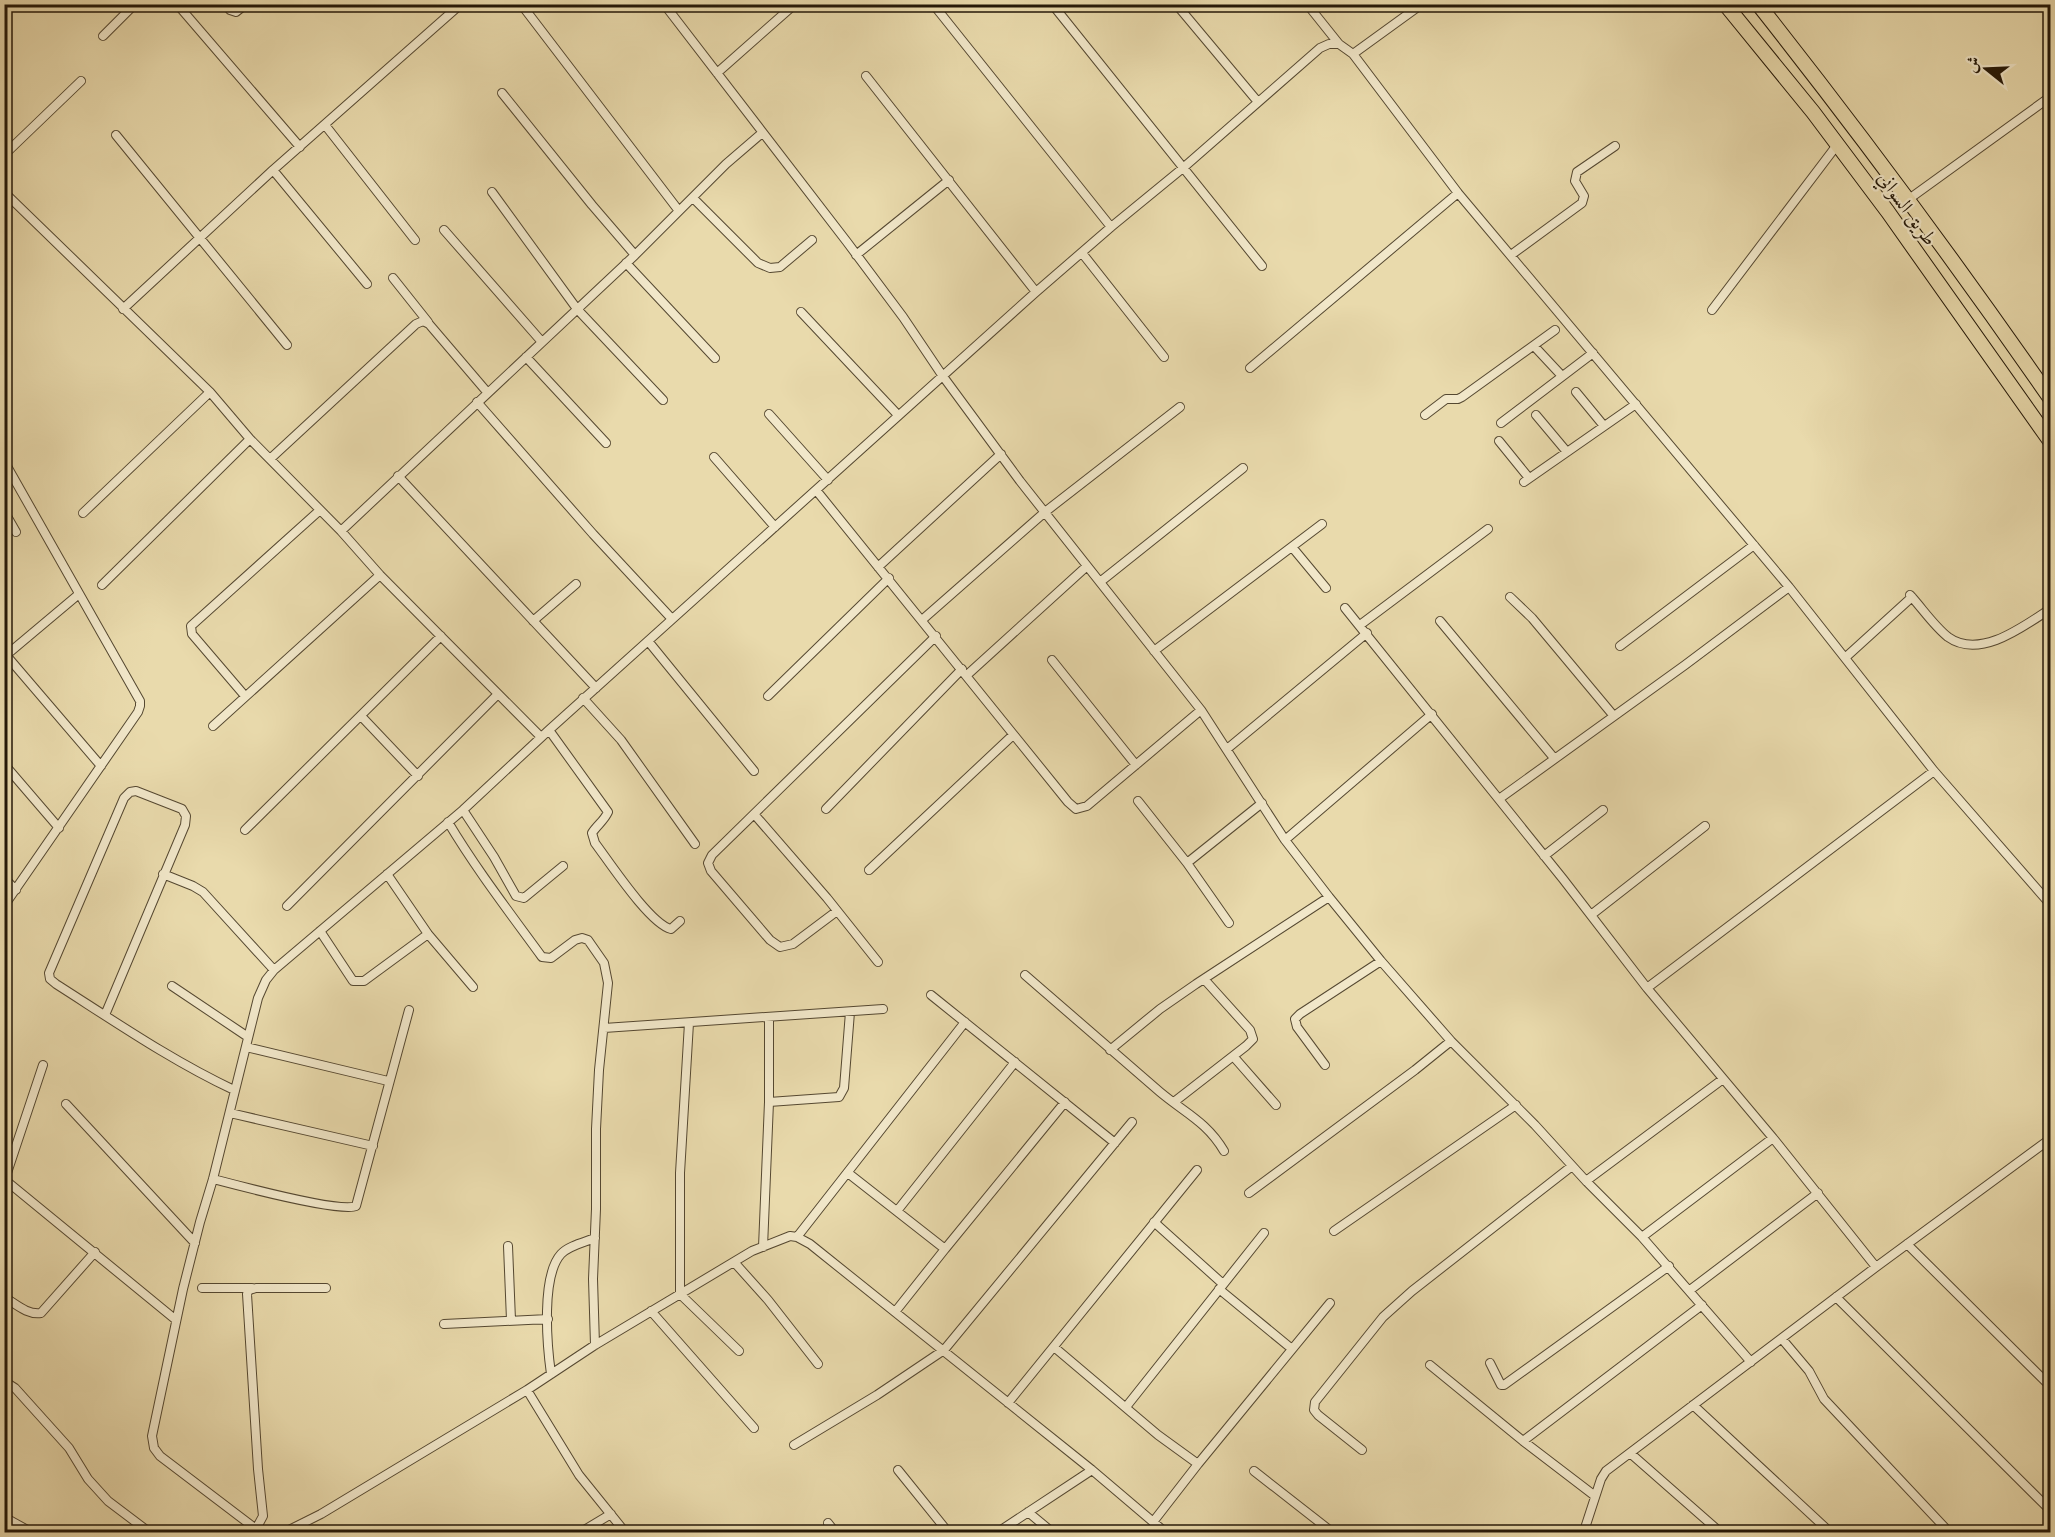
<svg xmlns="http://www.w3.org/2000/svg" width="2055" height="1537" viewBox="0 0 2055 1537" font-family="'Gentium Book Plus',Amiri,serif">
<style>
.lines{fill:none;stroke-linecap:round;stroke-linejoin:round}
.street-casing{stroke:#554831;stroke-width:10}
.highway-casing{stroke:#241808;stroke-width:16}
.street{stroke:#f1e7c9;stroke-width:8}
.highway{stroke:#e9daac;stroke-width:14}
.labels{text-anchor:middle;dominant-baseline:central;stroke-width:4.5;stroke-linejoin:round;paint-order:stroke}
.street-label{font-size:20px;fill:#241808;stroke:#f1e7c9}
</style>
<rect width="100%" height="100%" fill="#e9daac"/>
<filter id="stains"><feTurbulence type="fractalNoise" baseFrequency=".00333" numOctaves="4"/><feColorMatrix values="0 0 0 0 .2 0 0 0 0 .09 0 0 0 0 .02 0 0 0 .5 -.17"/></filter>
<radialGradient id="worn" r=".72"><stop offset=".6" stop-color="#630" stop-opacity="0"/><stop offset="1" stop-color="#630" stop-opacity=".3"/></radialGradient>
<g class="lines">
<defs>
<path id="street" d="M177,4L300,147
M225,4L230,10L236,12L246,4
M521,4L679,211
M664,4L847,242L903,317L942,375L1020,481L1201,710L1285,840L1329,897L1381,961L1451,1041L1535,1125L1586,1181L1642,1237L1751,1362
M933,4L1111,227
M1052,4L1262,266
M1176,4L1258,102
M1307,4L1339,44L1353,54L1458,193L1789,587L1934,771L2050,904
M103,36L135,4
M1353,54L1422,4
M717,73L795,4
M866,76L1036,292
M502,93L592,205L635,255
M325,125L415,240
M116,135L287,345
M4,155L81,81
M273,170L367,284
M4,192L210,392L250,439L341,531L380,575L541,737
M492,192L577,309L663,400
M693,198L758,263L770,268L780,267L812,240
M1909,199L2050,97
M444,230L542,342
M1082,253L1164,357
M856,255L949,180
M1511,255L1582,203L1584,196L1575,181L1577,172L1615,146
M626,263L715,358
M393,278L428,322
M123,309L273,170L461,4
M1712,310L1837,145
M801,312L898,415
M1534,346L1562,376
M526,357L606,443
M1250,368L1458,193
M1576,392L1604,426
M477,402L593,534L672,619
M769,414L828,480
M1425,415L1446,399H1458L1462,397L1555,330
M1536,415L1567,452
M1501,423L1593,353
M1499,441L1529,478
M714,457L775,527
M270,459L416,324L423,321L429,324L487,392
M4,461L140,701V706L138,712L4,906
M398,476L596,688
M1524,482L1636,404
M816,490L1068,802L1076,809L1087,806L1201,710
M4,511L16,532
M83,513L210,392
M341,531L635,255L726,164L762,133
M1292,547L1326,588
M878,567L1001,454
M1100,582L1243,468
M102,585L250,439
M1910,595C1922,608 1934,626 1948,637C1980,660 2024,626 2050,609
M1510,597L1532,618L1613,715
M1345,608L1563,879L1647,988L1773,1138L1876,1267
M922,620L1045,512L1180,407
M533,621L576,584
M1440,621L1554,758
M1360,625L1488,529
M648,641L754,771
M1620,646L1754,545
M1154,651L1322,524
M6,655L101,766
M4,657L79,594
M1846,657L1912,597
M1052,660L1136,765
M967,675L1087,566
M245,696L192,634L191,626L320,510
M768,696L889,578
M583,698L621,740L695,844
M361,716L418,776
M213,726L380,575
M549,730L608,812C604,821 597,825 592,833L595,843C610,863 650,924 671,929L680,921
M1227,749L1367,633
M4,764L59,828
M1499,799L1685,665L1789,587
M1138,801L1187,863L1229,923
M826,809L962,669
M463,810L494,857L516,896L524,898L563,866
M754,814L827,898L878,962
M448,822C476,869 510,913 542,957L551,958L575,940L582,938L588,940L604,963L608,983L599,1070L596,1129V1209L593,1279L595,1345
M245,830L441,636
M1285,840L1432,714
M1544,856L1603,810
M1187,863L1262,803
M869,870L1013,735
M163,874L193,886L203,892L274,970
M387,874L428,934L473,987
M4,878L16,890
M287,906L498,694
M837,911L793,944L780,947L770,940L711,871L708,863L712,855L936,636
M1591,915L1705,826
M320,931L353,981H364L428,934
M1025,975C1070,1014 1115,1053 1160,1092C1185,1113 1207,1122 1224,1151
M172,986L248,1037
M1647,988L1934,771
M931,995L1115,1143
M105,1015L185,825L186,816L182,809L136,791L130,792L124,798L49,973L50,979L56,984C114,1021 172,1061 234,1090
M689,1023L680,1173V1294L739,1351
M604,1028L883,1009
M246,1047L388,1081
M1110,1050L1160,1009L1196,984L1329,897
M1233,1056L1276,1105
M1325,1065L1297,1027L1295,1019L1300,1014L1381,961
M769,1102L839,1097L844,1088L850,1012
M1174,1102L1246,1046L1253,1039L1250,1030L1204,979
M66,1104L195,1243
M230,1113L373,1146
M848,1173L945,1249L895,1312
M4,1179L176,1320
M5,1179L43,1065
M213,1179C236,1185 340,1213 356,1206L409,1010
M1586,1181L1723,1079
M1249,1193L1415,1070L1451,1041
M897,1211L1015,1062
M1154,1222L1223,1284
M1334,1231L1516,1105
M797,1237L965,1022
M1642,1237L1773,1138
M1907,1244L2050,1386
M508,1246L511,1320
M763,1247L769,1102V1018
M945,1249L1065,1102
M734,1262L768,1300L818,1364
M202,1288H252
M1219,1289L1292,1349
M1690,1290L1818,1193
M4,1297C16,1304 27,1315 41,1313L95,1252
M1836,1297L2050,1510
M651,1311L754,1428
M444,1324L548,1319
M1782,1339L1809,1371L1824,1399L1949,1532
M1054,1347L1158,1435L1198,1464
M1490,1363L1501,1385H1504L1669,1266
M1430,1365L1523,1441L1595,1496
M551,1374C547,1345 541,1276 561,1254C568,1246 585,1242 595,1238
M4,1381L15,1388L69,1448L88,1479L108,1501L149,1532
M527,1390L579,1475L625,1532
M1008,1403L1197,1170
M1693,1405L1830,1532
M1126,1407L1264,1233
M1523,1441L1702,1305
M794,1445L877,1395L944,1350L1132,1122
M1362,1450L1318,1415L1314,1410L1315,1402L1383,1317L1412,1291L1572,1166
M1630,1453L1720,1532
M898,1470L948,1532
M1254,1471L1332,1532
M1028,1512L1052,1532
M4,1517L31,1532
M1153,1522L1198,1464L1330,1303
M828,1523L835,1532
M256,1529L263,1516L258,1469L247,1294L249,1290L256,1288H326
M260,1532L160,1456L154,1448L152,1436L183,1289L200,1222L213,1179L258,998L266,980L274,970L463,810L549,730L1036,292L1111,227L1183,168L1320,48L1329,44H1339
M285,1532L321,1514L527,1390L595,1345L752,1251L790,1236L797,1237L810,1244L1092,1470L1165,1532
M581,1532L611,1514
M998,1532L1092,1470
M1582,1532L1585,1528L1601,1479L1606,1471L1876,1267L2050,1139"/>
<path id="highway" d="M1725,4L1813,112L1888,212L2050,441
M1758,4C1860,133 1957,264 2050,398"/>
</defs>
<use href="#street" class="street-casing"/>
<use href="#highway" class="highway-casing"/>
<use href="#street" class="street"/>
<use href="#highway" class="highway"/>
</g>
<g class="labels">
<g class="street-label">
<text transform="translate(1908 208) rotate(54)">طريق السواني</text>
</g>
</g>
<rect width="2055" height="1537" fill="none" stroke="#e9daac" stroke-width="24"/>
<rect x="6" y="6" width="2043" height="1525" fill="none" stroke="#241808" stroke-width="3"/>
<rect x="12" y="12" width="2031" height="1513" fill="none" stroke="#241808" stroke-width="1.5"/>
<g transform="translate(1986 69) rotate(288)" stroke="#f1e7c9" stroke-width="4.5" paint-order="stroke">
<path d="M0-4.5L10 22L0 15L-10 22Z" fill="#241808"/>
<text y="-9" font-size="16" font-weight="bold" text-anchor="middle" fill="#241808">ش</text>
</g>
<rect width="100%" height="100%" filter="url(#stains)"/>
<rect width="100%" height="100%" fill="url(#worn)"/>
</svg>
